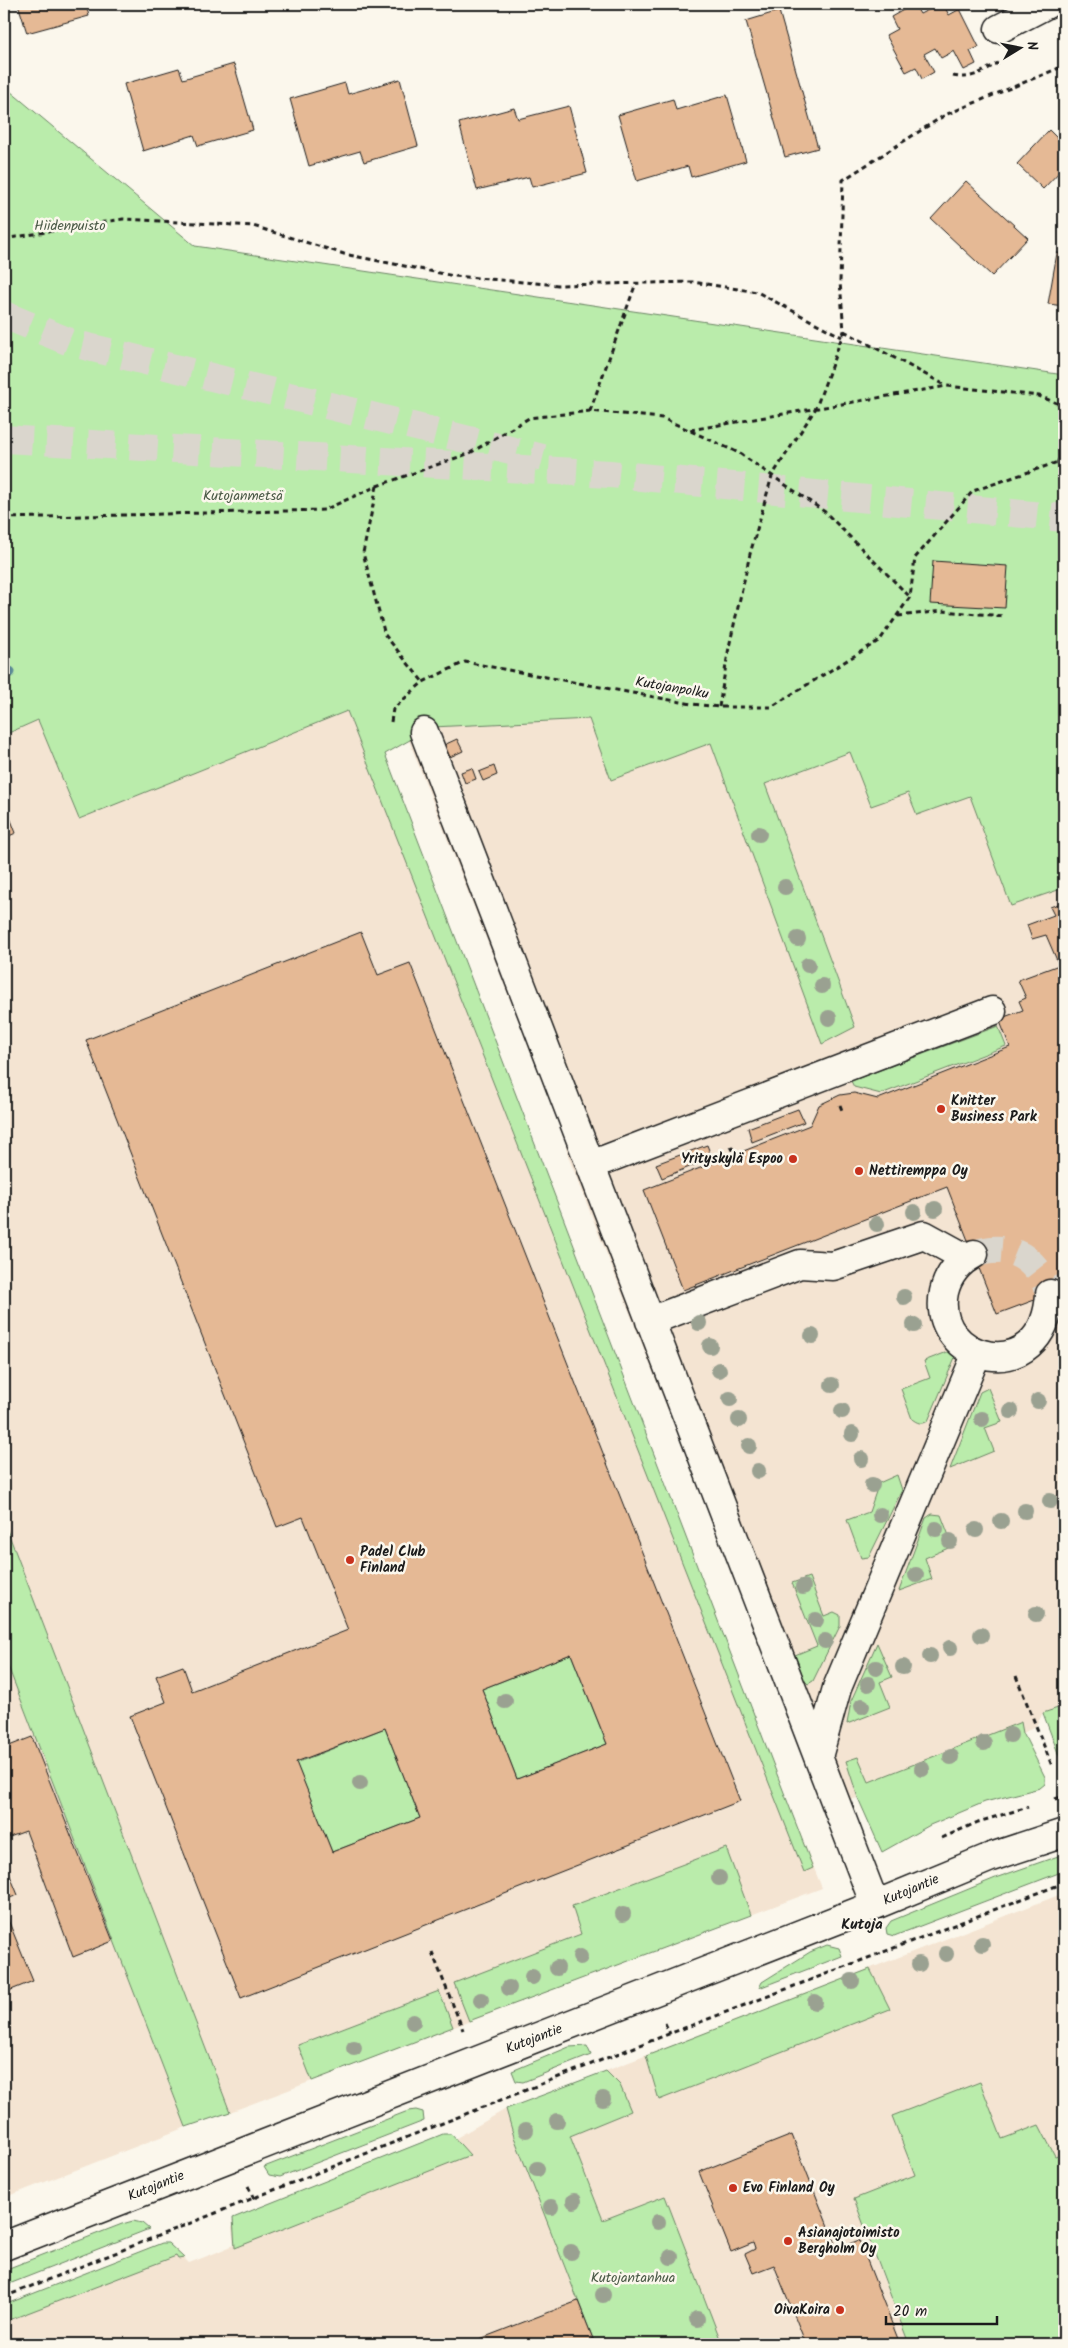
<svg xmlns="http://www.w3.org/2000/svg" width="1068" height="2348" viewBox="0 0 1068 2348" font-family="Kalam,sans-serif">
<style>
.built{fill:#f4e4d2}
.green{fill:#baecab;stroke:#6b8464}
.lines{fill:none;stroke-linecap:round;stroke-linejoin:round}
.stream{stroke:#5d8a96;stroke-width:11}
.building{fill:#e5b995;stroke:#1c1c1c;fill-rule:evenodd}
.minor-tunnel{stroke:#dad6cd;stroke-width:28;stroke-dasharray:28 14;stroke-linecap:butt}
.highway-tunnel{stroke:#dad6cd;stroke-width:28;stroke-dasharray:28 14;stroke-linecap:butt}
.minor-casing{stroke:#1c1c1c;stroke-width:31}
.path{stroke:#1c1c1c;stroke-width:3;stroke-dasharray:5 4;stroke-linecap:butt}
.minor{stroke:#fbf7ec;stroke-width:28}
.tree{fill:#9aa191}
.poi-dot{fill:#c8321e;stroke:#fbf7ec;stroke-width:2}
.labels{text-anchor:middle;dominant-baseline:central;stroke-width:5;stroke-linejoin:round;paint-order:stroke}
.park-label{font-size:14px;fill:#4b5a47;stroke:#fbf7ec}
.street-label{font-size:14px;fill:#1c1c1c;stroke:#fbf7ec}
.poi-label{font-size:14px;font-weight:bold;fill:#1c1c1c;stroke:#fbf7ec;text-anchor:start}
.neighbourhood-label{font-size:15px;font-weight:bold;fill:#1c1c1c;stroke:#fbf7ec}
</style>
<rect width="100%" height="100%" fill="#fbf7ec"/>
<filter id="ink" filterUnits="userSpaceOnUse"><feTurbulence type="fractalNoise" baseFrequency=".02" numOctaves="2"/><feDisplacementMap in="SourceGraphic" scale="10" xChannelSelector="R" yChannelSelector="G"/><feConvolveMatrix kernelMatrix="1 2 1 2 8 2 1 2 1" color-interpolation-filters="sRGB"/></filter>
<g filter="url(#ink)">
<path class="built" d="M347,711L822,1888L230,2112L4,1522V735L38,720L79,819Z
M589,719L612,779L711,743L823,1044L855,1026L765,784L851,752L908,792L917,815L970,795L1057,889L1064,888V1706L1043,1713L1036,1726L1023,1733L858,1798L824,1806L568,1156L565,1140L409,741L433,727Z
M4,1656L186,2127L4,2198Z
M1064,1893V2153L869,2241L909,2344H722L665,2197L603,2220L570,2136L630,2111L620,2085L606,2071Z
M506,2109L514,2137L595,2344H4V2316L175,2249L189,2263L215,2253L234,2245L232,2227L451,2141Z"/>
<path class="green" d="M4,86L195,246L1064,375V888L1011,906L970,796L917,815L908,793L871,806L850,752L765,784L855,1027L822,1044L711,743L611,780L589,719L433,727L385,754L813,1868L804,1872L347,711L79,819L38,720L4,735Z
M998,1026L1006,1046L881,1094L854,1087L851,1081Z
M955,1349L956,1355L928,1421C922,1425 917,1423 912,1419L901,1389L930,1378L924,1361Z
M988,1388L1002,1422L985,1428L994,1451L950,1469L980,1392Z
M897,1475L902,1490L869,1557L861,1558L847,1520L869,1512L879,1483Z
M932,1514L941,1515L953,1546L925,1558L932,1579L899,1591L926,1518Z
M4,1522L230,2112L186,2127L4,1656Z
M809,1577L824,1616L834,1612L840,1615V1626L813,1681L808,1684L804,1680L795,1655L817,1646L792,1583Z
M877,1643L892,1677L880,1682L890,1707L847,1724L851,1701Z
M571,1654L607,1744L517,1779L482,1689Z
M1064,1706V1769L1043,1713Z
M1021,1722L1023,1733L1045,1777V1784L1040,1788L985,1802L930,1825L882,1852L858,1798L846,1761L858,1757L869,1782Z
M385,1728L420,1818L332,1852L296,1763Z
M726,1848L751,1915L469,2021L454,1983L581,1934L572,1906Z
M1064,1854V1871L894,1936L887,1934L886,1928L891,1921L998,1877Z
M827,1945L839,1948L842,1956L759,1988L762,1982L810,1952Z
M870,1969L890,2009L659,2100L646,2056Z
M439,1991L453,2027L312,2081L298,2045Z
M587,2046L591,2055L523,2082L516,2081L512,2071L569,2047Z
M606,2071L620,2085L631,2111L570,2136L603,2220L665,2196L722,2344H595L514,2137L506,2109Z
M980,2082L1002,2139L1039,2125L1055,2156L1064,2153V2344H909L854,2199L915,2175L892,2116Z
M416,2110L423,2112L424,2121L280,2177L269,2175L264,2167L408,2111Z
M443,2134H451L470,2155L235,2248L233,2218Z
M133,2221L142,2223L149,2229L4,2286V2270L122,2224Z
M162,2243H168L184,2258L178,2259L176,2256L4,2322V2305Z"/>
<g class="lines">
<path class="stream" d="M4,672H10"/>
</g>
<path class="building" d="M18,4H91L86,5L89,16L27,33Z
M914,4L920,14L940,4H943L949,15L960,9L979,47L970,51L976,64L964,70L954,51L941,58L935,48L924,54L934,72L922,79L916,67L906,72L886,35L897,29L891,17Z
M779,11L818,148L785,157L746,21Z
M234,64L253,130L198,146L194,135L143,151L124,84L179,68L183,79Z
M400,79L418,146L364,162L360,151L309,166L290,99L345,83L348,94Z
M727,95L746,161L691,177L688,166L637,181L618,115L673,99L676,110Z
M569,106L587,173L532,187L529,177L477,190L459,123L514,108L518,119Z
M1049,130L1064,145V167L1043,189L1017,164Z
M966,181L1028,238L992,276L931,219Z
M1057,253L1064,254V306L1048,304Z
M933,561L1008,566L1005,608L930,604Z
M457,739L463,751L450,757L444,745Z
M494,766L497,775L483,781L479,772Z
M472,768L476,779L465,783L461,772Z
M4,802L16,833L4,838Z
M1064,902V1289L997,1314L947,1187L683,1290L644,1190L810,1125L819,1105L840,1095L854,1093L878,1099L1010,1047L999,1019L1023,1010L1019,1001L1026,998L1018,980L1059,965L1046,935L1032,939L1027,925L1054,915L1050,907Z
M361,932L378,975L410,963L740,1801L241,1998L130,1716L166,1702L156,1676L183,1666L192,1691L348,1630L303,1517L277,1527L86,1040ZM571,1654L607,1744L517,1779L482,1689ZM385,1728L420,1818L332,1852L296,1762Z
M798,1109L804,1122L752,1142L748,1128Z
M707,1145L712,1158L662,1178L656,1164Z
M32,1737L113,1941L73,1957L26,1831L4,1839V1748Z
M4,1861L18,1895L4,1900Z
M4,1910L33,1981L4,1993Z
M792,2135L837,2249L859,2240L900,2344H806L774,2265L753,2273L745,2254L755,2249L753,2243L731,2252L699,2172Z
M578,2301L595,2344H467Z"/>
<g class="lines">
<path class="minor-tunnel" d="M974,1254C1012,1241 1037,1259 1050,1294"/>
<path class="highway-tunnel" d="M4,315L72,343L543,458
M4,439L610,474L1064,518"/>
<defs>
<path id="minor" d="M999,29L1047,4
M424,732L875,1905
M591,1165L992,1011
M974,1254C959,1262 948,1275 944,1292C930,1362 1044,1391 1050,1294
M650,1321L800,1264L833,1266L924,1235L966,1258
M818,1757L837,1688L977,1353
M4,2246L875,1905L991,1857L1064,1833"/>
</defs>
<use href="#minor" class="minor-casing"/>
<path class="path" d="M953,76C972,80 981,72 998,63
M4,239L123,219L253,226L344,254L454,276L558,285L693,282L757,292L842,337
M844,331L947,386L1039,396L1064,406
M590,411L636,283
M690,430L947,386
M1064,442L1058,462L1064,513
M377,486L363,553L385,635L423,682
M4,518L324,510L377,486L470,453L529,418L590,411L662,418L739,453L825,512L910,597
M898,616L942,611L1004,616
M719,707L729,647L750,554L772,476L816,408L844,331L840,282L843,180L945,115L1064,66
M391,722L393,709L423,682L465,662L692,704L719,707H771L880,640L910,597L915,558L973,491L1058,462L1064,463
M840,1105L843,1113
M731,1146L735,1154
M1016,1676L1052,1766
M1055,1799L1064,1796
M942,1838L978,1822L1028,1807
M432,1952L463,2030
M665,2023L670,2034
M248,2186L254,2199
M4,2297L627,2050L1064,1883"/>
<use href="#minor" class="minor"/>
</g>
<g class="tree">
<circle cx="759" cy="834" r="8"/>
<circle cx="785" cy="887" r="8"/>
<circle cx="798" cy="939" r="8"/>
<circle cx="808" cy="965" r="8"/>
<circle cx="822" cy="986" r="8"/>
<circle cx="829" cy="1018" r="8"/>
<circle cx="935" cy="1209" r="8"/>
<circle cx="914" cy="1212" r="8"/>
<circle cx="877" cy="1224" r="8"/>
<circle cx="904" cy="1297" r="8"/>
<circle cx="699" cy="1323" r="8"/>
<circle cx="914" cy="1325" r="8"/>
<circle cx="812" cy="1336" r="8"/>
<circle cx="710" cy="1346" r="8"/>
<circle cx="719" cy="1370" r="8"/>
<circle cx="832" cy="1385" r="8"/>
<circle cx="730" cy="1399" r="8"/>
<circle cx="1038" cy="1401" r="8"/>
<circle cx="842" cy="1411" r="8"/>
<circle cx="1011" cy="1411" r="8"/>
<circle cx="982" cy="1419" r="8"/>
<circle cx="739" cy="1420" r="8"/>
<circle cx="852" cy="1434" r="8"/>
<circle cx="749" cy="1446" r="8"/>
<circle cx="861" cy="1459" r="8"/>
<circle cx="758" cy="1471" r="8"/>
<circle cx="872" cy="1485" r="8"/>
<circle cx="1050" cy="1501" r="8"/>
<circle cx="1025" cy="1511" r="8"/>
<circle cx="880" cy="1515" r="8"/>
<circle cx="1001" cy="1521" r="8"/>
<circle cx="936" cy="1529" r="8"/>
<circle cx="976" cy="1530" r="8"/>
<circle cx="950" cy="1541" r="8"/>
<circle cx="916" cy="1575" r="8"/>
<circle cx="803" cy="1587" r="8"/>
<circle cx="1036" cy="1614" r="8"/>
<circle cx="816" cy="1620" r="8"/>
<circle cx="981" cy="1635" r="8"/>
<circle cx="825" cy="1641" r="8"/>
<circle cx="950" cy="1648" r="8"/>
<circle cx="930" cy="1656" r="8"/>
<circle cx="903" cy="1667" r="8"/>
<circle cx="876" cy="1668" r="8"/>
<circle cx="868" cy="1684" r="8"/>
<circle cx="505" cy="1701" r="8"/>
<circle cx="862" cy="1706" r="8"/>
<circle cx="1010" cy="1735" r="8"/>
<circle cx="984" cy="1743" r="8"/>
<circle cx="951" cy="1757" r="8"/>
<circle cx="922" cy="1769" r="8"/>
<circle cx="360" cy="1783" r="8"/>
<circle cx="719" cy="1878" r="8"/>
<circle cx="623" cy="1914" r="8"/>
<circle cx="982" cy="1944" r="8"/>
<circle cx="946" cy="1954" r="8"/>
<circle cx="580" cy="1957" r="8"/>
<circle cx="919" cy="1964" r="8"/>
<circle cx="557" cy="1968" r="8"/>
<circle cx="532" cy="1977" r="8"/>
<circle cx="852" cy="1981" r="8"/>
<circle cx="509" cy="1988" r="8"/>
<circle cx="481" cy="2000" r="8"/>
<circle cx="815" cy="2002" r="8"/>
<circle cx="413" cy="2022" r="8"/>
<circle cx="354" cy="2048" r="8"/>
<circle cx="603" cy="2099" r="8"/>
<circle cx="557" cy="2121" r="8"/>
<circle cx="526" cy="2130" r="8"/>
<circle cx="537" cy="2169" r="8"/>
<circle cx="574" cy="2201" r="8"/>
<circle cx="551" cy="2207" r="8"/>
<circle cx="658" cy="2222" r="8"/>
<circle cx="571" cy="2252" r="8"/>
<circle cx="671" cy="2257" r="8"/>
<circle cx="603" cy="2295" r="8"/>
<circle cx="697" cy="2319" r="8"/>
</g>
</g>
<g class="poi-dot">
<circle cx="941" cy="1109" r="5"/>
<circle cx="793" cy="1159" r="5"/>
<circle cx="859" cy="1171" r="5"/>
<circle cx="350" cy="1560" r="5"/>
<circle cx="733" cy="2188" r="5"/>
<circle cx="788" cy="2241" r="5"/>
<circle cx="840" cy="2310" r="5"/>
</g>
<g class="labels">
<g class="park-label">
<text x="70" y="226">Hiidenpuisto</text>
<text x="243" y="496">Kutojanmetsä</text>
<text x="633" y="2278">Kutojantanhua</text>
</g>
<g class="street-label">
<text transform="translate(672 688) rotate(10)">Kutojanpolku</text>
<text transform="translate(911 1890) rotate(-23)">Kutojantie</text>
<text transform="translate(534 2039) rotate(-21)">Kutojantie</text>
<text transform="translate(156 2186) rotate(-22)">Kutojantie</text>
</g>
<g class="poi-label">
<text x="951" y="1101">Knitter<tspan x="951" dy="16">Business Park</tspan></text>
<text x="783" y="1159" text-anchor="end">Yrityskylä Espoo</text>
<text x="869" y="1171">Nettiremppa Oy</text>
<text x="360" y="1552">Padel Club<tspan x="360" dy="16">Finland</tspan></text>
<text x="743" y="2188">Evo Finland Oy</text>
<text x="798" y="2233">Asianajotoimisto<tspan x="798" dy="16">Bergholm Oy</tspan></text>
<text x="830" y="2310" text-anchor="end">OivaKoira</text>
</g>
<g class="neighbourhood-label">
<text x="862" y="1925">Kutoja</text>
</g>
</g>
<rect width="1068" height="2348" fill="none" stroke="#fbf7ec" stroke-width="20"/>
<rect x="10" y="10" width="1048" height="2328" fill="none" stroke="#1c1c1c" stroke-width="2" filter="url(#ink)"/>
<g transform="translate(1020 48) rotate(80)" stroke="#fbf7ec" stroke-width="4" paint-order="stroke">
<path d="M0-4L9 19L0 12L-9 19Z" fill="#1c1c1c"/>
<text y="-8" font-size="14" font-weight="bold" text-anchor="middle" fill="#1c1c1c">N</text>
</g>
<path d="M886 2316v8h111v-8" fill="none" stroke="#1c1c1c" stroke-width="2.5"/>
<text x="893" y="2316" font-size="15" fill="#1c1c1c" stroke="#fbf7ec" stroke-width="4" paint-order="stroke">20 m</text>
</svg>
